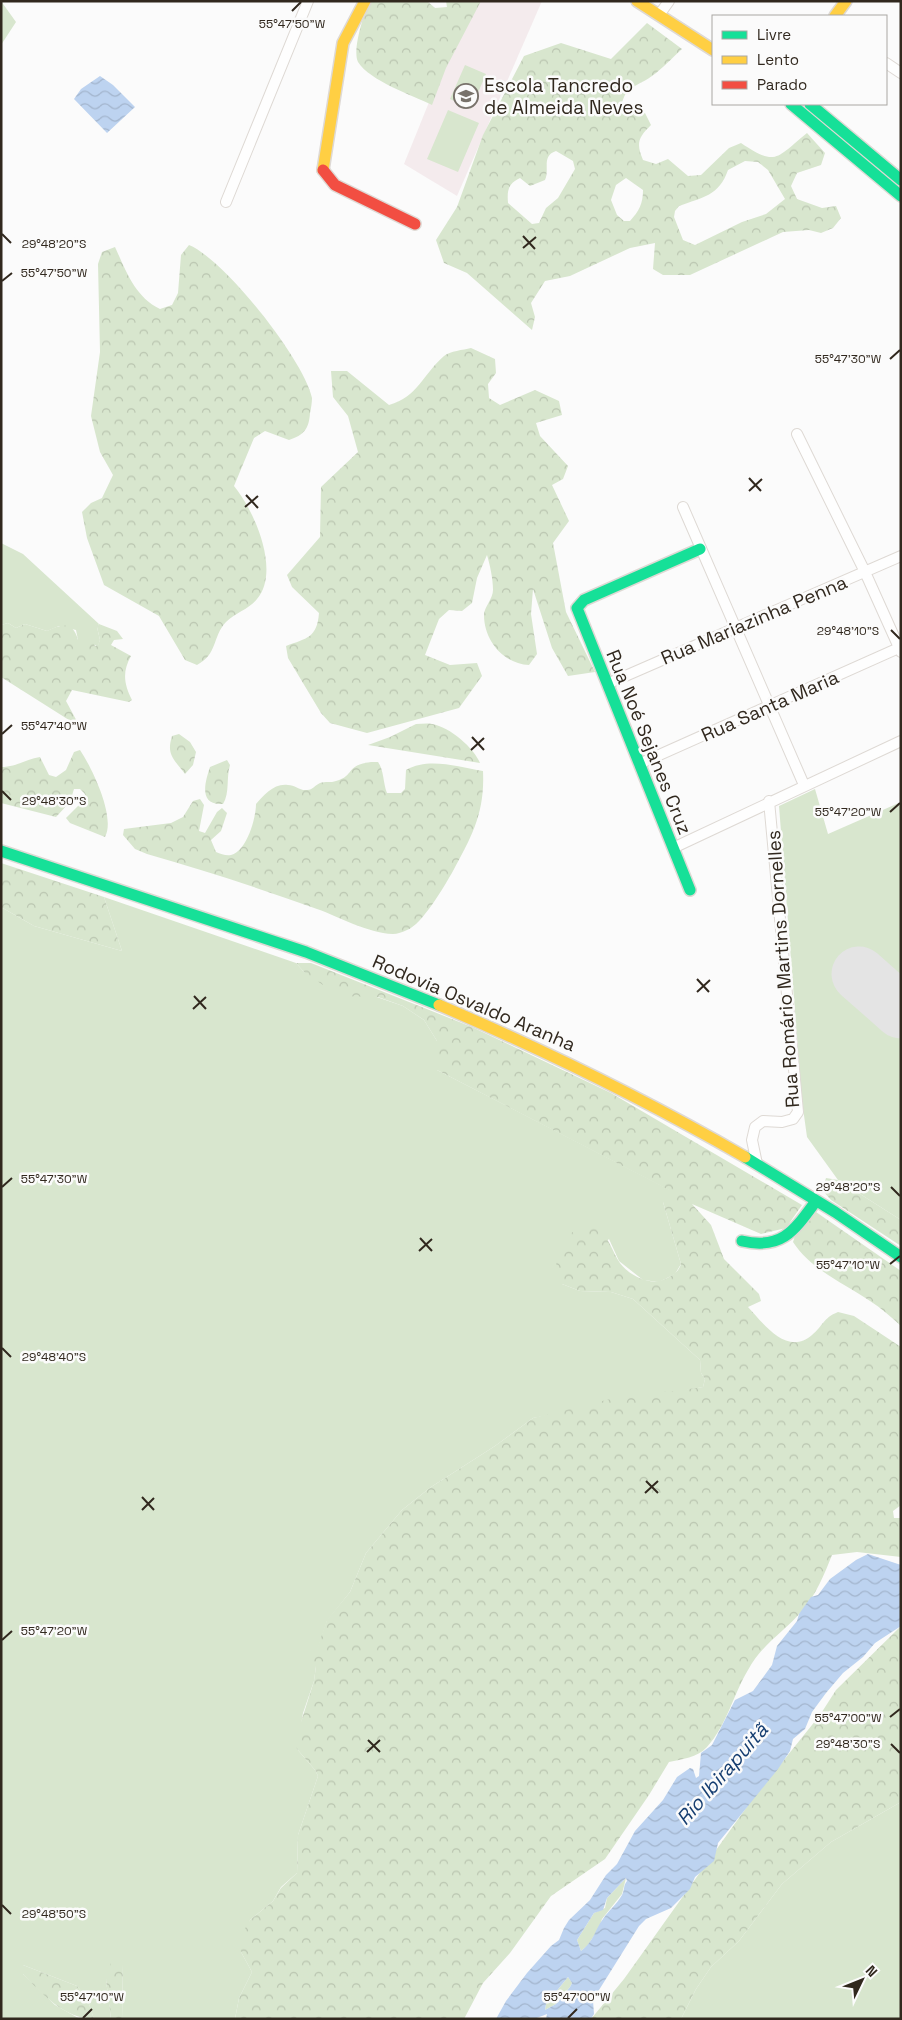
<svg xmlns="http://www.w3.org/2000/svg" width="902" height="2020" viewBox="0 0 902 2020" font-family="'Space Grotesk',sans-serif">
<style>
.education{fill:#f4ebed}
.grass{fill:#d8e6ce}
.forest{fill:url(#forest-crowns);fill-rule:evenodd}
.water{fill:url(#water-waves);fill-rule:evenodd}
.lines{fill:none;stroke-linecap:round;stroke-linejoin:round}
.runway{stroke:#e4e4e4;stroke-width:55}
.street-casing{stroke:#ded9d4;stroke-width:12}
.fast-casing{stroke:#ded9d4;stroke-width:14}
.slow-casing{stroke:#ded9d4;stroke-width:14}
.jam-casing{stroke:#ded9d4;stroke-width:14}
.street{stroke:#fefefe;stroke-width:10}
.fast{stroke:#16e098;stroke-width:11}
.slow{stroke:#ffcf43;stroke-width:11}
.jam{stroke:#f24e42;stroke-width:11}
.ticks{fill:none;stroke:#31281e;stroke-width:2}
.labels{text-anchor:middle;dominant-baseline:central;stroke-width:5;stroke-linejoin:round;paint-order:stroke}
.poi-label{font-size:19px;fill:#31281e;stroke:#fbfbfb;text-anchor:start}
.street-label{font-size:19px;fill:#31281e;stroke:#fbfbfb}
.water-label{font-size:20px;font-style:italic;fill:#163e71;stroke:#fbfbfb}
.ticks-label{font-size:12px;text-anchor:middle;fill:#31281e;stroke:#fbfbfb;stroke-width:5;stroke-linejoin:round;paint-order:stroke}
</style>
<defs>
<pattern id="forest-crowns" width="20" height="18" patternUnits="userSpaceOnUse" patternTransform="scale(1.25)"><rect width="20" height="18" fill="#d8e6ce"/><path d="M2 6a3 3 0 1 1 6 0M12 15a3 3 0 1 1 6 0" fill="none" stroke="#bac5b0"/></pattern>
<pattern id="water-waves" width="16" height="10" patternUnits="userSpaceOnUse" patternTransform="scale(1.25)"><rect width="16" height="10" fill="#bdd3f0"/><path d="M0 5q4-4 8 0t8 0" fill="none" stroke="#a3b5cd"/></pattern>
</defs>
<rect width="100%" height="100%" fill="#fbfbfb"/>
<path class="education" d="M470,1H542L457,196L404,164Z"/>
<path class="grass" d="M1,1L16,22L1,45Z
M465,65L486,74L471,109L450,99Z
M448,110L479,123L458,172L427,159Z
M1,543L23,554L99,624L97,627L100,640L98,646L78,640L76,630L59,626L47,631L25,624L16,628L8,623L1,625Z
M815,789L828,834L901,802V1220L838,1180L807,1137L802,1101L779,806Z
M104,897L296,963L304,972L403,1006L424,1020L437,1041V1070L670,1190L663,1202L681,1264L675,1274L659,1282L643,1280L619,1261L609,1239L562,1284L580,1291L611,1292L633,1299L700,1360L701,1373L705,1379L703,1387L533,1418L495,1446L431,1487L402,1510L366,1553L350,1592L327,1621L312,1666H316L314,1681L303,1713L297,1749L315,1770L318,1776L298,1835L297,1873L281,1887L273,1901L250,1920L241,1952L252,1972L239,1998L235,2019H122L123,1964L106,1980L111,2019H94L87,1998L77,1986L23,1965V1974L55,2005L80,2019H1V907L34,926L122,951Z
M901,1802V2019H681L696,1989L711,1967L739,1941L782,1884L831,1842Z
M626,1878L622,1894L602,1919L599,1928L588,1945L581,1951L577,1940L594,1913L605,1908L607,1898Z
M568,1977L572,1983L570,1987L556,2004L545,2010L546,2004Z"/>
<path class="forest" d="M369,1H427L435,8L447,7L446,1H481L446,68L432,105C412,95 370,81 358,62C352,50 364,14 369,1Z
M647,23L682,49C672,58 662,69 652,76C632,90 625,84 620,112L645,113L651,125C638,138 636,143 643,160L656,164L668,159L688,176L701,175L729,148L741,143C777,167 776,158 807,133L825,153L821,165L797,173L791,186L797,199L822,208L836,206L841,218L833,228L821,233L809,230L783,232L690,275H663L653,269L655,243L630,248L570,276L545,281L531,303L535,317L532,330L467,273L444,263L436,240L457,207L483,135L524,56L561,43L611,59ZM556,151L573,161L575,169L558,198L546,208L539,223L532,224L508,203C507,190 508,184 520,178L530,186L545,180C550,169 541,156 556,151ZM745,161L758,162L768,170L785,199L766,214L742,222L695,245L683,240L674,217L675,211L679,206C703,197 719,196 728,170ZM626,178L643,190C643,204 639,211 630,221H624L617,215L611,200L616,185Z
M189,245C224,259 304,360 312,398C312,402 311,409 310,413C309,429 304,435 289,440L265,431L254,438L234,486C254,510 281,571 257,599C249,609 235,613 226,622C212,637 218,654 197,665L185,660L159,616L104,585L87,538L82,512L91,503L102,498L113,475L100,452L91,416L100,352L98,264L102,252L115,247C126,271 135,297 160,309L172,305L178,293L181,255Z
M471,348L495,359L496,373L488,384L489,398L500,405L535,390L559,401L562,415L536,423L540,436L568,466L563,479L552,485L569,521L553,543L566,612L595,672L568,676L552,648L533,589L531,614L537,654L529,665C504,664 484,641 484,615C484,607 493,599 493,590C493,579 490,565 487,555L477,578L472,603L462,611L449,610L439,619L425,655L450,665L477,663L482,676L459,708L367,733L330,723L321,713L288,658L286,646C307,638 317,638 319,613L292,587L287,575L320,537L321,487L358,452L348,416L333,397L331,371H347L389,405C418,397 423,374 444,356C450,351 463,350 471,348Z
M8,623L16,628L25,624L47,631C62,624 73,621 78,640L90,637L95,646L98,645L100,640L97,627L99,624L117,631L123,639L114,640L111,645L131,656C122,672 124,684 132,700L129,702L72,690L66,701L80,727L1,677V625Z
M416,724C421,724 427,723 432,724C450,727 474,748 480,763L368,745L390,737Z
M179,734L190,742L196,752L193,765L185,774C174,759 166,755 172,736Z
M80,750C92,768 116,817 105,837L70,823L66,818L84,800L85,794L80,789H74L70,802L56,817L1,803V767C17,767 26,759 40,757L49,775L56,777L66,770L74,752Z
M227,760L230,765C226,778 230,793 223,804C198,806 205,782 210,767Z
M371,762H378C384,770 383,783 387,793H401L405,789L406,770C429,757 458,767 483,771C485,813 472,836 453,871C445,885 422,925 407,930C403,932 397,934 393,934C367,933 340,917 317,909C261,889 204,870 147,854L135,849L123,835L124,829L171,823L183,817L193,801L200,799L204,805L199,831L205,833L217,812L222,808L227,813L221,831L211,840L216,852C221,854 226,856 231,855C247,851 256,818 256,804C264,795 274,783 288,785C295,785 300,791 307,790C313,790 315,785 320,783C325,781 331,783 336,781C355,776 345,765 371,762Z
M1,863L104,897L122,951L34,926L1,907Z
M296,963H311L472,1027L611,1093L802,1205L786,1228L761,1234L692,1204L711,1225L724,1259L759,1294L761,1301L748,1307C763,1323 787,1357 812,1335C823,1326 823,1318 838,1312L854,1316L901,1347V1505L893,1511L894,1518H901V1557L857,1552L832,1555C824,1575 816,1595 802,1611C784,1632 761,1645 748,1670C733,1695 727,1725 707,1747C697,1758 682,1759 669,1762L649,1795L605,1859L551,1896L510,1953L483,1983L464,2019H235L239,1998L252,1972L241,1952L240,1945L243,1932L250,1920L273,1901L281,1888L297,1873L298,1835L318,1776L315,1770L297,1749L295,1741L314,1681L316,1666H311L327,1620L350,1592L366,1553L402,1510L431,1487L495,1446L533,1418L631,1394L675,1391L703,1387L705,1379L701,1373L700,1360L633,1299L611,1292L580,1291L562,1284C550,1269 558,1242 574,1231C579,1228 588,1227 594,1226C608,1235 610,1246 618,1260C626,1274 650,1287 665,1279C673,1275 678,1273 681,1264L663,1202V1193L669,1190L437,1070V1041L424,1020L403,1006L378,997L339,996L304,972Z
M826,1178L838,1180L901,1220V1246L831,1200L822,1190Z
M816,1212L901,1271V1326C891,1317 881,1308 870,1301C845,1284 810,1269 793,1242L795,1236Z
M901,1626V1802L831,1842L782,1884L739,1941L711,1967L696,1989L681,2019H591L624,1979L751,1801L820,1715L836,1690Z
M120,1957L123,1964L122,2019H111L106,1980L112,1958Z
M23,1965L77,1986L87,1998L94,2019C65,2019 42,1994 23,1974Z"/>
<path class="water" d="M100,76L113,85L135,107L107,133L74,99L81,89Z
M868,1554L901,1565V1626L875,1643L863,1657L843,1673L826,1693L812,1712L805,1729L793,1739L790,1751L778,1769L718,1843L714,1861L695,1877L690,1889L671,1908L646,1919L639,1926L599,1990L593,2001L594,2014L591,2019H546L547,2014L534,2019H496L506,2001L527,1973L551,1946L559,1940L564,1928L569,1920L590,1900L606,1875L617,1864L635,1831L663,1800L677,1777L690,1768L693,1769L696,1778L699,1776L701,1753L712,1745L735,1700L753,1691L772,1665L777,1646L797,1621L799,1614L811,1597L818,1595L830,1579L856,1560ZM626,1878L627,1881C623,1886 625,1889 622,1895C617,1904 608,1911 603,1919C594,1931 595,1940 581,1951L577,1940L594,1913L603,1910L607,1898ZM568,1977L572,1983L570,1987L556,2004L545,2010L546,2004Z"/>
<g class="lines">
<path class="runway" d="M859,974L901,1011"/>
<defs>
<path id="street" d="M659,15L669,1
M886,63L901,73
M226,202L308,1
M797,434L865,572L901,652
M683,507L804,785
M607,684L901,556
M639,764L901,647
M673,848L901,741
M757,1164L752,1140L755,1127L763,1121L782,1122L793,1119L798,1112L769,801"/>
<path id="fast" d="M791,104L901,196
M810,104L901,180
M1,851L306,952L439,1005
M690,890L577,608L584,600L700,549
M745,1157L835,1212L901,1257
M742,1241C782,1250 794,1231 816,1201"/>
<path id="slow" d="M637,1L713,50
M835,16L846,1
M323,170L343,43L365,1
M439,1005C544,1050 646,1100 745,1157"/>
<path id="jam" d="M323,170L335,185L415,224"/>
</defs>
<use href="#street" class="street-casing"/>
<use href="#fast" class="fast-casing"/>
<use href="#slow" class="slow-casing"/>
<use href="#jam" class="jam-casing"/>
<use href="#street" class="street"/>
<use href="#fast" class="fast"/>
<use href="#slow" class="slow"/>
<use href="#jam" class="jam"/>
</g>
<path class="ticks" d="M292,11L301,2M2,234L11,243M523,236L535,249M523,248L536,237M2,281L12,273M890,359L900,350M749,478L761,491M749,491L762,479M246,495L258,508M245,507L258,496M891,630L900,639M2,734L12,725M472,737L484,750M471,750L484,738M2,791L11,800M890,812L900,803M697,979L709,992M697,992L710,980M194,996L206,1009M193,1009L206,997M2,1187L12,1178M891,1187L900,1196M420,1238L432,1251M419,1251L432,1239M890,1264L900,1256M2,1348L11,1357M646,1481L658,1493M645,1493L658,1481M142,1497L154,1510M142,1510L154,1498M2,1640L12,1631M890,1717L900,1709M368,1740L380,1752M891,1744L900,1753M367,1752L380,1740M2,1905L11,1914M83,2018L92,2009M568,2018L577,2009"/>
<defs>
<symbol id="school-ring" viewBox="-11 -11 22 22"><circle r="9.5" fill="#fbfbfb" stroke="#78726b" stroke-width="1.5"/><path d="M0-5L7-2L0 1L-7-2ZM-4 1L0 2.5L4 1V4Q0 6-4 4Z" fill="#78726b"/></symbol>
</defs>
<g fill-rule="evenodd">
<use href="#school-ring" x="452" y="82" width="28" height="28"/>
</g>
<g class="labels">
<g class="poi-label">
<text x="484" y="85">Escola Tancredo<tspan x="484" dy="22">de Almeida Neves</tspan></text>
</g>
<g class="street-label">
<text transform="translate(754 620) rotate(-23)">Rua Mariazinha Penna</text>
<text transform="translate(770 706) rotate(-24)">Rua Santa Maria</text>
<text transform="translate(649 742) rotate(68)">Rua Noé Sejanes Cruz</text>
<text transform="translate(783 969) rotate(-94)">Rua Romário Martins Dornelles</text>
<text transform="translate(474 1003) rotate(23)">Rodovia Osvaldo Aranha</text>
</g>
<g class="water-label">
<text transform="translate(722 1774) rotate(-49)">Rio Ibirapuitã</text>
</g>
</g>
<g class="ticks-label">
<text x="292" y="28">55°47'50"W</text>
<text x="54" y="248">29°48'20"S</text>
<text x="54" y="277">55°47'50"W</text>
<text x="848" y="363">55°47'30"W</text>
<text x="848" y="635">29°48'10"S</text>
<text x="54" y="730">55°47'40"W</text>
<text x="54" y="805">29°48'30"S</text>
<text x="848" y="816">55°47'20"W</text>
<text x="54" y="1183">55°47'30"W</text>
<text x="848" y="1191">29°48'20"S</text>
<text x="848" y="1269">55°47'10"W</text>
<text x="54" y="1361">29°48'40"S</text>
<text x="54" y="1635">55°47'20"W</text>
<text x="848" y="1722">55°47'00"W</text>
<text x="848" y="1748">29°48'30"S</text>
<text x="54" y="1918">29°48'50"S</text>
<text x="92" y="2001">55°47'10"W</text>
<text x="577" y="2001">55°47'00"W</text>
</g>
<rect width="902" height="2020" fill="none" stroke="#31281e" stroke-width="5"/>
<rect x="712" y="15" width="175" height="90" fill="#fbfbfb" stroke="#aaa7a3"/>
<rect x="722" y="31" width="25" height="8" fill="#16e098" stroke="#aaa7a3"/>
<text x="757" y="40" font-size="15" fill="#31281e">Livre</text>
<rect x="722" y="56" width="25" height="8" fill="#ffcf43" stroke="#aaa7a3"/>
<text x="757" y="65" font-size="15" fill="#31281e">Lento</text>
<rect x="722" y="81" width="25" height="8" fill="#f24e42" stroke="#aaa7a3"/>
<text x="757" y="90" font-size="15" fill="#31281e">Parado</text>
<g transform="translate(862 1980) rotate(47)" stroke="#fbfbfb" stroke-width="4" paint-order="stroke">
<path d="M0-4L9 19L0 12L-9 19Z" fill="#31281e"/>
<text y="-8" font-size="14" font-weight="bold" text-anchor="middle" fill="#31281e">N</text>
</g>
</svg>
